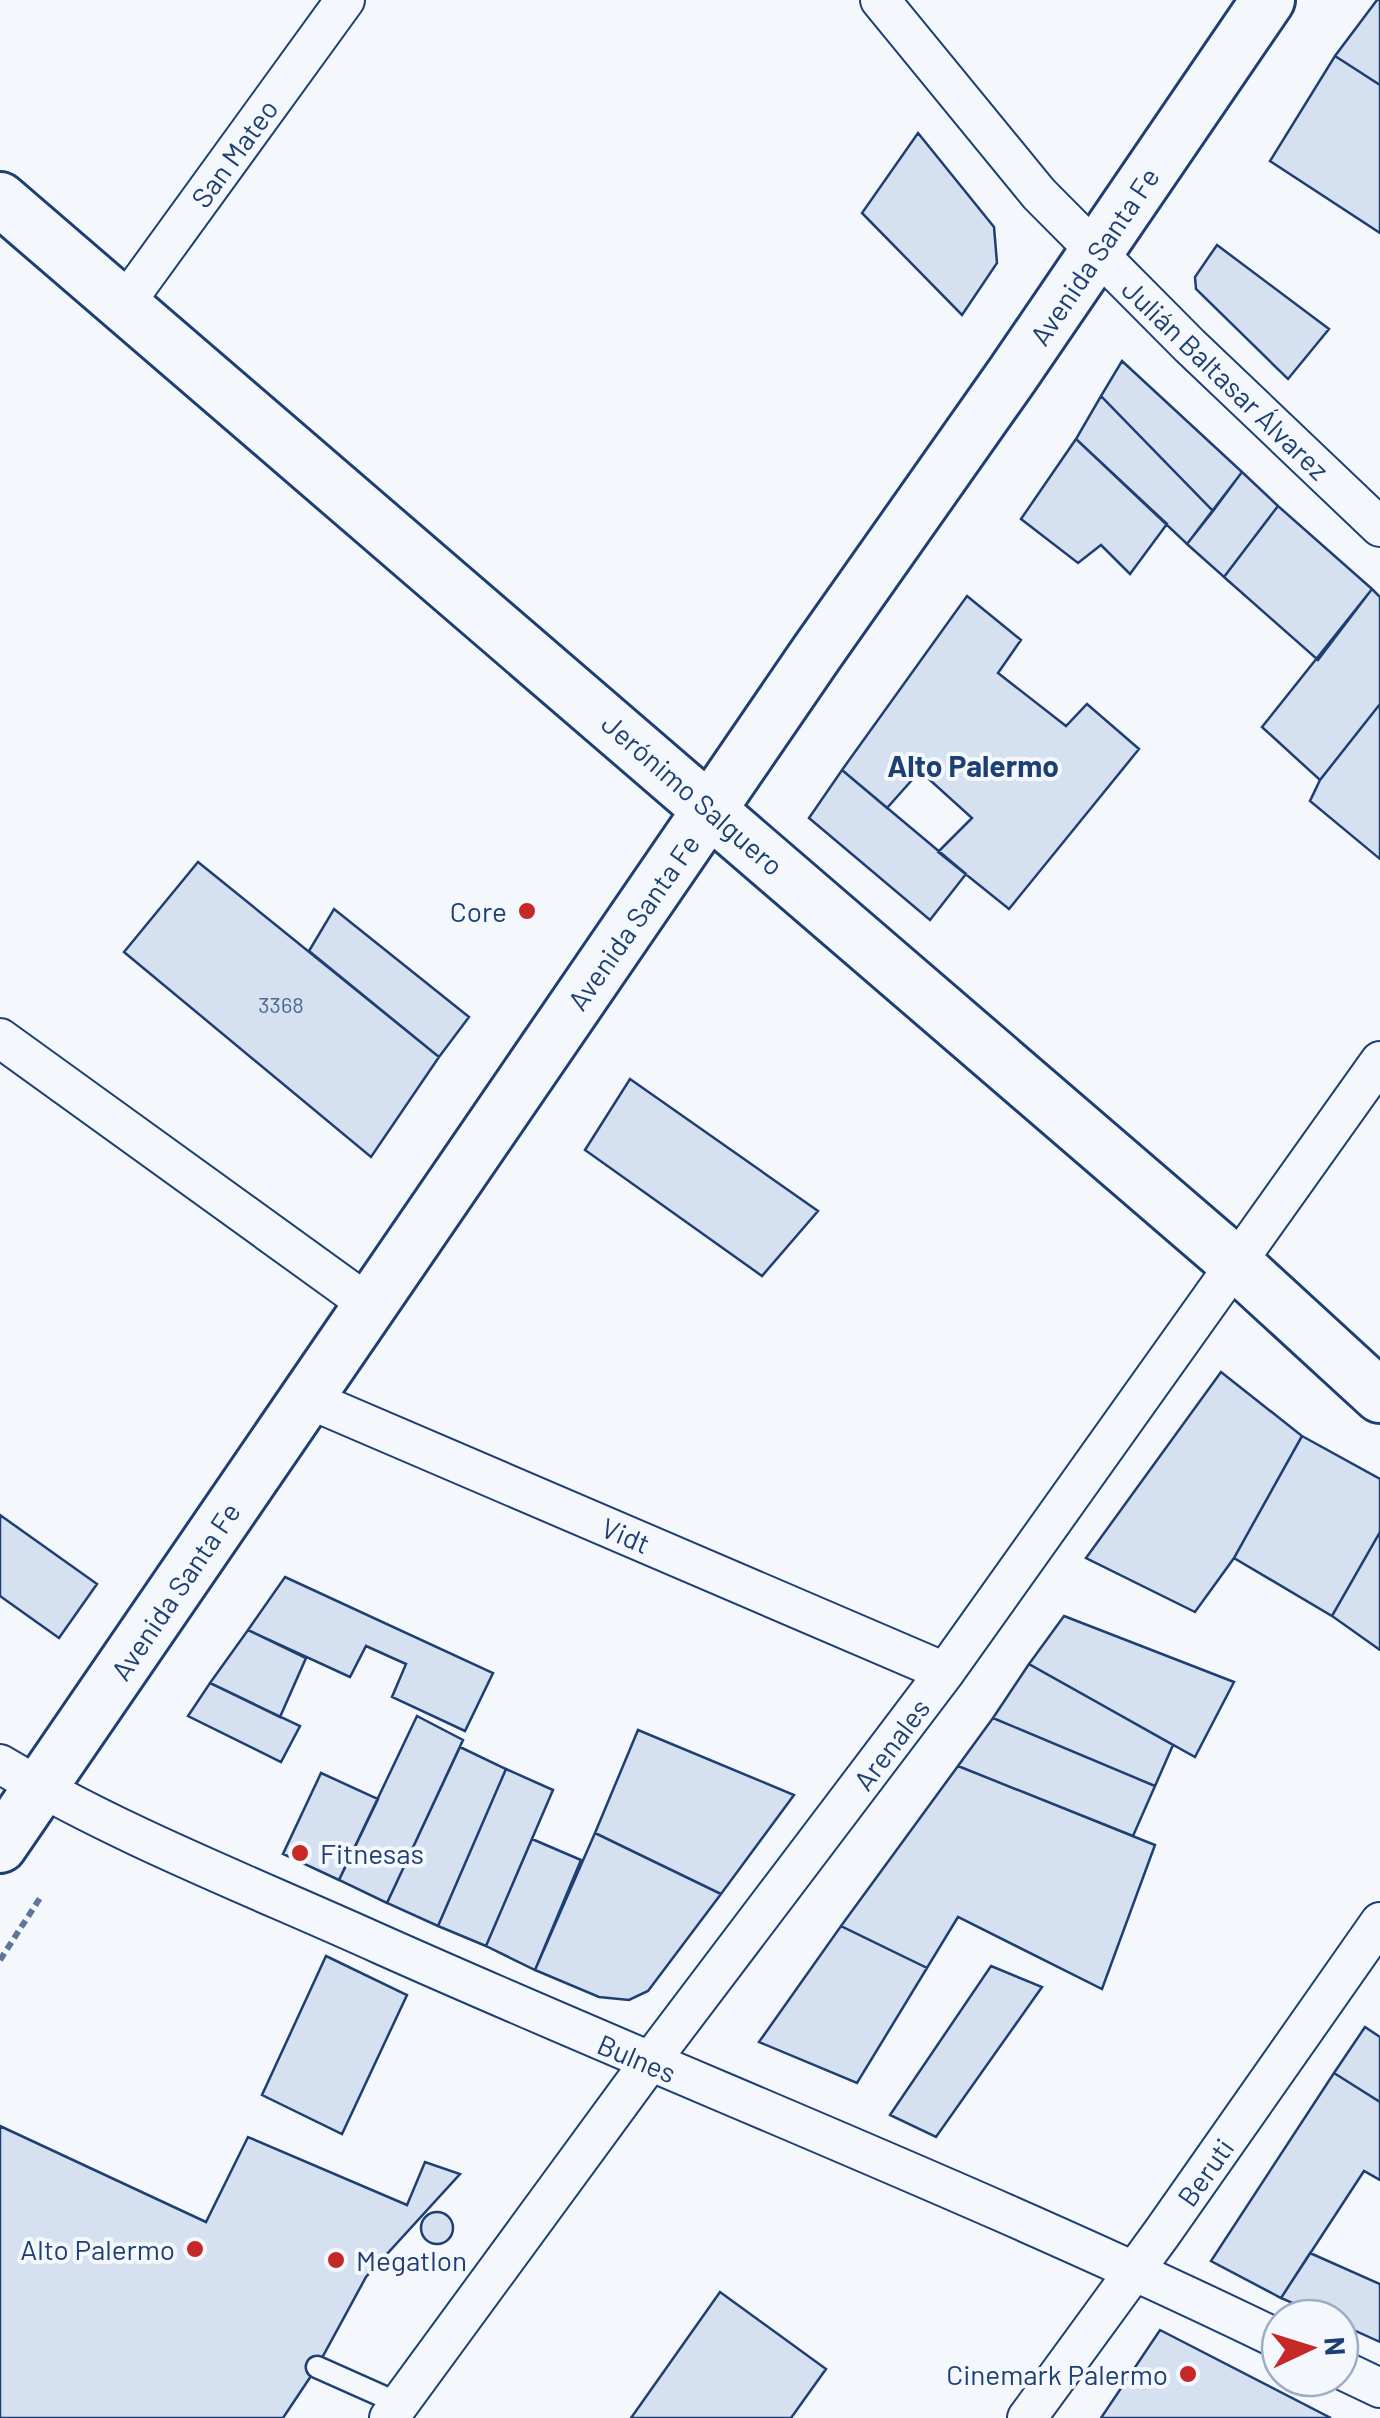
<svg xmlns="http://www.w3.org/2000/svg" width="1380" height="2418" viewBox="0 0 1380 2418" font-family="Barlow,sans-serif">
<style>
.building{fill:#d5e0f0;stroke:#1d3f73;stroke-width:2.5}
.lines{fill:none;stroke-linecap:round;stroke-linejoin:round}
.lane-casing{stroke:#1d3f73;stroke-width:25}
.street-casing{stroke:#1d3f73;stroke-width:42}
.secondary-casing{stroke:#1d3f73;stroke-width:58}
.path{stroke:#5e769c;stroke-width:6;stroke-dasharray:8 5;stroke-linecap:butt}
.lane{stroke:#f4f7fb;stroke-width:20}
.street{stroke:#f4f7fb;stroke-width:38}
.secondary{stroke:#f4f7fb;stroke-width:52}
.poi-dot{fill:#c62828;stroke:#f4f7fb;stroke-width:4}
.labels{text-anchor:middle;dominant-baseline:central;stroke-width:8;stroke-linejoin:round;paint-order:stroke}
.number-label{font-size:22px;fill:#4b6792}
.street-label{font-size:28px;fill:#1d3f73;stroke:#f4f7fb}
.poi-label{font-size:28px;fill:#1d3f73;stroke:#f4f7fb;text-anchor:end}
.neighbourhood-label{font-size:30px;font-weight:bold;fill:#1d3f73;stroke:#f4f7fb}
</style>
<rect width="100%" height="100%" fill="#f4f7fb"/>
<path class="building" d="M1377,0H1380V85L1335,56Z
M1335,56L1380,85V233L1270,161Z
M918,133L994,227L997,263L962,315L862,213Z
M1217,245L1329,329L1288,379L1196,289L1195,277Z
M1122,361L1242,472L1213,511L1101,396Z
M1101,396L1213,511L1187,544L1076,439Z
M1076,439L1167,524L1130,574L1101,545L1078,563L1021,519Z
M1242,472L1278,506L1224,577L1187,544Z
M1278,506L1372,589L1318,660L1224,577Z
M1372,589L1380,597V704L1320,780L1262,727Z
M967,596L1021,640L998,673L1066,726L1087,704L1139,749L1009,909L938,852L972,818L920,771L887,808L842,770Z
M1380,704V859L1310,801L1320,780Z
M842,770L966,874L930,920L809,818Z
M198,862L439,1057L371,1157L124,952Z
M334,909L469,1017L439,1057L309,951Z
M630,1079L818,1211L762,1276L585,1150Z
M1221,1372L1302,1436L1234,1558L1195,1612L1086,1558Z
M1302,1436L1380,1479V1532L1332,1616L1234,1558Z
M0,1515L97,1584L59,1638L0,1596Z
M1380,1532V1650L1332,1616Z
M285,1577L493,1673L465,1731L392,1697L406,1664L366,1646L350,1677L248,1630Z
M1064,1616L1234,1682L1195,1757L1029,1664Z
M248,1630L306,1658L280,1717L210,1683Z
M1029,1664L1173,1745L1155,1786L993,1718Z
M210,1683L300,1726L281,1762L188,1716Z
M417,1716L463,1740L387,1903L339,1880Z
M993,1718L1155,1786L1133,1836L958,1766Z
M638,1730L794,1795L721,1894L595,1833Z
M460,1747L506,1769L438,1926L387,1903Z
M958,1766L1155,1845L1102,1989L958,1917L927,1968L841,1926Z
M506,1769L553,1790L486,1946L438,1926Z
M321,1773L378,1799L339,1880L283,1854Z
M595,1833L721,1894L648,1991L629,2000L599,1997L535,1970Z
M532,1839L581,1860L535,1970L486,1946Z
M841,1926L927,1968L857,2083L759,2042Z
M326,1956L407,1995L342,2134L262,2095Z
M991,1966L1042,1987L936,2137L890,2115Z
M1365,2027L1380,2037V2102L1334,2073Z
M1334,2073L1380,2102V2180L1364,2171L1281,2298L1211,2261Z
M0,2126L206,2222L248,2137L407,2205L425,2162L460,2174L366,2277L317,2367L283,2418H0Z
M421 2228a16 16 0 1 1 32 0a16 16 0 1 1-32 0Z
M1310,2253L1380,2284V2342L1340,2324V2318H1326L1281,2298Z
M720,2292L826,2369L791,2418H631Z
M1160,2330L1331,2418H1101Z"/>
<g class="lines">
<defs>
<path id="lane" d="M317,2367L400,2404"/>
<path id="street" d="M880,0L1039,194L1190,346L1380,527
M123,306L345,0
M0,1038L371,1306
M306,1398L945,1672
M0,1764C121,1836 254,1887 382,1945C680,2078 986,2197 1280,2340
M1340,2369L1380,2388
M389,2418L649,2063L945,1672L1380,1061
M1027,2418L1162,2233L1380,1922"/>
<path id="secondary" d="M0,199L1234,1262L1380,1396
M0,1846L816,654L1013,374L1268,0"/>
</defs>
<use href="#lane" class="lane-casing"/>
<use href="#street" class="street-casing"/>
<use href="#secondary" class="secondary-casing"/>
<path class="path" d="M0,1960L40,1898"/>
<use href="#lane" class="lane"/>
<use href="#street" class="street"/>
<use href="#secondary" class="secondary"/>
</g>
<g class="poi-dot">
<circle cx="527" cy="911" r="10"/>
<circle cx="300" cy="1853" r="10"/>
<circle cx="195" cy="2249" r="10"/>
<circle cx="336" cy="2260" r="10"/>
<circle cx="1188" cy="2374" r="10"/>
</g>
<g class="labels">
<g class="number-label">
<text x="281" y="1004">3368</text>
</g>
<g class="street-label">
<text transform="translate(234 153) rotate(-54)">San Mateo</text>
<text transform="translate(1094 256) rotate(-56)">Avenida Santa Fe</text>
<text transform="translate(1226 379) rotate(44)">Julián Baltasar Álvarez</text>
<text transform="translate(693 794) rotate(41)">Jerónimo Salguero</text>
<text transform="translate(633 922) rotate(-55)">Avenida Santa Fe</text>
<text transform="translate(626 1535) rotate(23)">Vidt</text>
<text transform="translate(175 1591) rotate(-56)">Avenida Santa Fe</text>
<text transform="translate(891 1744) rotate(-53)">Arenales</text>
<text transform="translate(637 2058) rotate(23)">Bulnes</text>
<text transform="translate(1205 2172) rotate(-55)">Beruti</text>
</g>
<g class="poi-label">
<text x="507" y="911">Core</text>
<text x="320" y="1853" text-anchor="start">Fitnesas</text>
<text x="175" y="2249">Alto Palermo</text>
<text x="356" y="2260" text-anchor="start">Megatlon</text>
<text x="1168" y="2374">Cinemark Palermo</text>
</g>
<g class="neighbourhood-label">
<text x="973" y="765">Alto Palermo</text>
</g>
</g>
<g transform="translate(1310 2348) rotate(86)"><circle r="48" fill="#f4f7fb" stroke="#9eadc5" stroke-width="2.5"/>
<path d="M0-8L18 38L0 25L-18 38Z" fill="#c62828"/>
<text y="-15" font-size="28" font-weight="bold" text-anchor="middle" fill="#1d3f73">N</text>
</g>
</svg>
